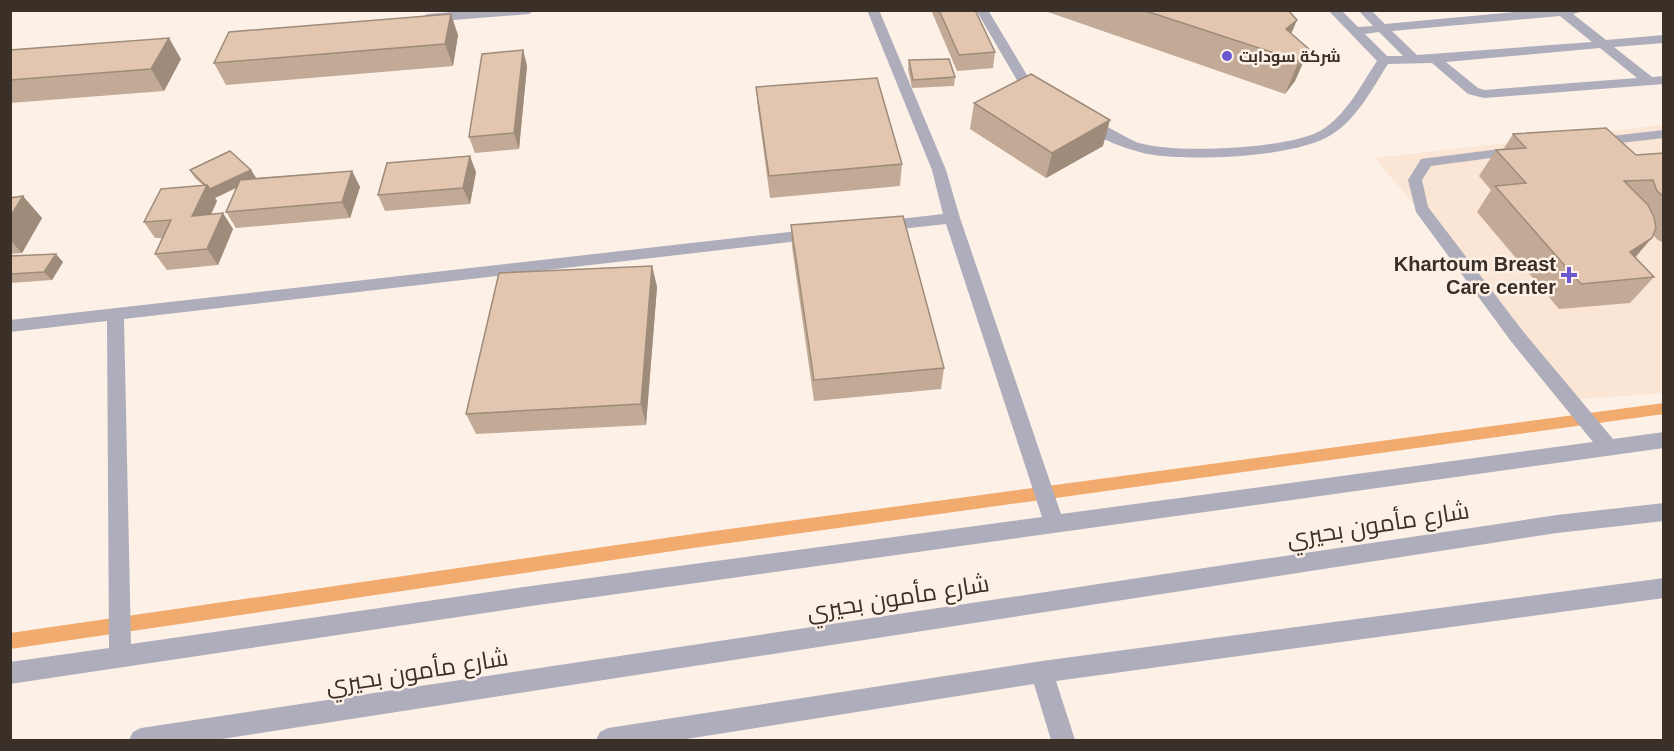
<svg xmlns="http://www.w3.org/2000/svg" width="1674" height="751" viewBox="0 0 1674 751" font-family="Arial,Cairo,sans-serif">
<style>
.built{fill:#fbe5d4}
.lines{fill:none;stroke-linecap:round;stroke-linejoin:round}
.stream{fill:#f1ab6f;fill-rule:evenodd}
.minor{fill:#aeadbb;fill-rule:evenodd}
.wall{fill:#c2aa96}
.shaded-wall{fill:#9e8b7a}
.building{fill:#e2c6af;stroke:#9e8b7a;stroke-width:1.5}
.poi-dot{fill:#6d57d1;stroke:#fcf0e7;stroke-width:2}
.labels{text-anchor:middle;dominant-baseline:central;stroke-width:5;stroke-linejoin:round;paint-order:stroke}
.far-poi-label{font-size:16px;font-weight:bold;fill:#3b3027;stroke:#fcf0e7;text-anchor:start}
.poi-label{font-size:20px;font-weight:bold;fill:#3b3027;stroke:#fcf0e7;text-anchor:end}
.near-street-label{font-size:24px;fill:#3b3027;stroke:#fcf0e7}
</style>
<rect width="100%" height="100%" fill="#fcf0e7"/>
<path class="built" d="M1663,125V393L1578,399L1375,158Z"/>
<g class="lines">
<path class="stream" d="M1664,403V414L707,546L10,649V633L707,532Z"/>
<path class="minor" d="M476,10H535L529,14L427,22L421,18L427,14Z
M867,10H879L946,170L960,218L1061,514L1593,442L1510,340L1416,212L1408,180L1421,159L1516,147L1521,148L1523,151L1521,154L1431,166L1422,180L1428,207L1522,330L1613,439L1664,432V448L531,606L10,684V662L109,648L107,321L10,332V320L816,229L824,234L816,239L124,319L131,644L531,586L1042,517L946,224L882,231L874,226L882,221L943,214L932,170Z
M976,10H988L1030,80L1045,97L1043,100H1033L1018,82Z
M1328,10H1341L1358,27L1373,26L1358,10H1371L1385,24L1536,10H1587L1573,14L1606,40L1664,35V43L1614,47L1652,77L1664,76V84L1484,98L1468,94L1432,63L1388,64C1372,89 1357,119 1331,135C1297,157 1194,161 1154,155C1133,152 1093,138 1079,122L1081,119C1095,116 1124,138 1139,143C1174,154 1288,149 1320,131C1346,116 1361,85 1377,61ZM1560,16L1592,42L1417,55L1392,31ZM1379,32L1403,56H1387L1365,34ZM1600,48L1637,78L1484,90L1478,88L1446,62Z
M1664,130V138L1594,146L1587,142L1594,138Z
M1664,503V521L1557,533L215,740H129L133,732L141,728L1557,515Z
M1664,578V598L1056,681L1075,740H1051L1034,684L680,740H596L600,732L608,728L1042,661Z"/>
</g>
<path class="wall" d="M931,10H975L995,52L993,68L957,71Z
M1042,10H1288L1291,34L1309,49L1295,81L1285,94Z
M458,35L453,66L226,85L214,63Z
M10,50L181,59L164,91L10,103Z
M523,50L527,66L519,149L475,153L469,137Z
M909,60L955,77L954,86L912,88L908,69Z
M756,87L902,164L900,186L770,198L758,109Z
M974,103L1103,146L1046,178L970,129Z
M1513,134L1636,155L1664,153V243L1658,240L1653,235L1635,258L1654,277L1630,303L1559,309L1477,212L1491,190L1479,176L1496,150H1503Z
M190,170H251L256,178L352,171L360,187L350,218L236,228L226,212L236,188L215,198L217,201L211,214L233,229L218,265L167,270L155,254L163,238H155L144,222L203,185L195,178Z
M476,172L470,204L385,211L378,195Z
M10,198L42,218L22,253L10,254Z
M791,225L944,368L941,389L814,401L792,247Z
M10,256L63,262L52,280L10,283Z
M652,266L657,287L646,425L476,434L466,414Z"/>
<path class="shaded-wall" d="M451,14L458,35L453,66L445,44Z
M1297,20L1284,51L1286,29Z
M169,38L181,59L164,91L151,69Z
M1309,49L1295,81L1285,94L1299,61Z
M523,50L527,66L519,149L514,133Z
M1110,120L1103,146L1046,178L1052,153Z
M470,156L476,172L470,204L463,188Z
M251,170L256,178L215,198L217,201L203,232L192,216L207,185Z
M352,171L360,187L350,218L342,202Z
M23,196L42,218L22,253L10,240V217Z
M223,213L233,229L218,265L207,249Z
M1652,238L1629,264L1630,252Z
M56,254L63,262L52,280L44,272Z
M652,266L657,287L646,425L641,404Z"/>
<path class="building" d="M939,10H975L995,52L959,55Z
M1143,10H1288L1297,20L1286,29L1309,49L1299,61Z
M451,14L445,44L214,63L229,32Z
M169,38L151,69L10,80V50Z
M523,50L514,133L469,137L482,54Z
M949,59L955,77L913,80L909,60Z
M1031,74L1110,120L1052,153L974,103Z
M877,78L902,164L769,176L756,87Z
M1606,128L1636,155L1664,153V197L1657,191L1653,180L1624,181L1648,205L1654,217L1656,228L1652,238L1630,252L1654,277L1581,284L1495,186L1526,183L1496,150L1526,148L1513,134Z
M230,151L251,170L210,189L207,185H205L190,170Z
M470,156L463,188L378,195L387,163Z
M352,171L342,202L226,212L240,180Z
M207,185L192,216L223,213L207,249L155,254L171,220L144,222L161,189Z
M23,196L10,217V198Z
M903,216L944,368L814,380L791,225Z
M56,254L44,272L10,274V256Z
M652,266L641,404L466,414L499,273Z"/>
<g class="poi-dot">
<circle cx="1227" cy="56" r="6"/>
<path d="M1566 266h6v6h6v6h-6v6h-6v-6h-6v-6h6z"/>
</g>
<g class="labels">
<g class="far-poi-label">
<text x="1239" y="56">شركة سودابت</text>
</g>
<g class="poi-label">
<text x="1556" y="264">Khartoum Breast<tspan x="1556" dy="23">Care center</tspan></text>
</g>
<g class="near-street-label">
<text transform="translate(1378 524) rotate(-9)">شارع مأمون بحيري</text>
<text transform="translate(898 597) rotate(-9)">شارع مأمون بحيري</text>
<text transform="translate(417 671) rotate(-9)">شارع مأمون بحيري</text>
</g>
</g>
<rect width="1674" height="751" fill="none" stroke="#3b3027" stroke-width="24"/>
</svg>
